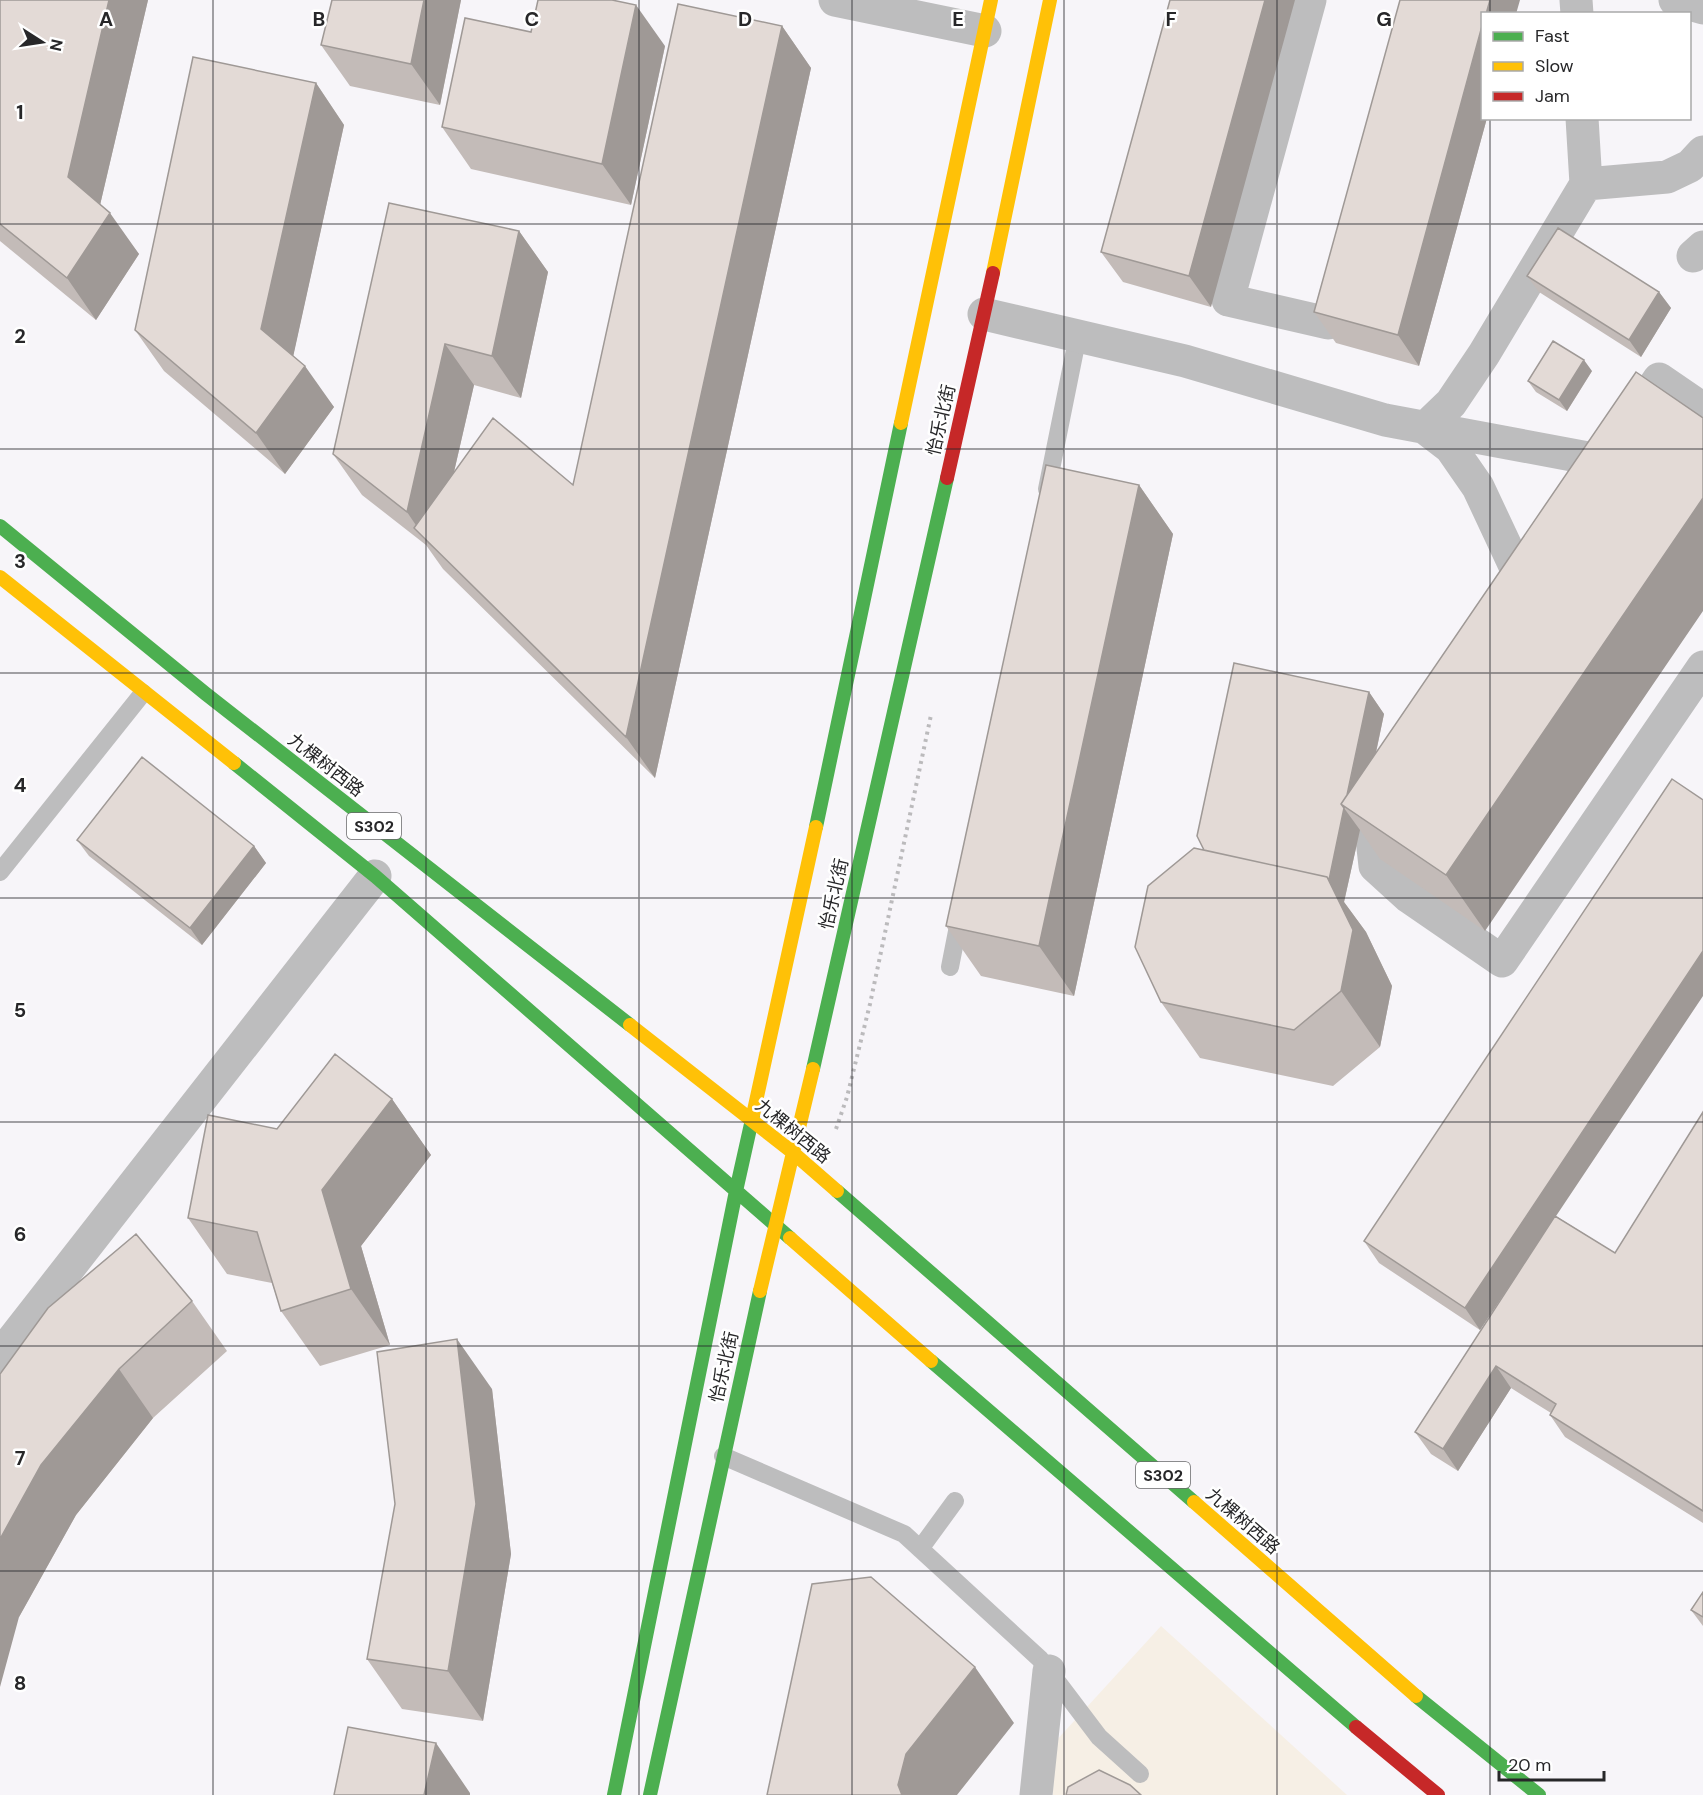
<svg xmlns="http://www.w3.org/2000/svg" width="1703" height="1795" viewBox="0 0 1703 1795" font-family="'DM Sans','Noto Sans SC',sans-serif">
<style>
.commercial{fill:#f6efe5}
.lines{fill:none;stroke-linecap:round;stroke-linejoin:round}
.path{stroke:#bbbabc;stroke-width:4;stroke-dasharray:3 4.5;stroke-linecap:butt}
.lane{stroke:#bdbdbe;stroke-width:18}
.street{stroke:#bdbdbe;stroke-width:33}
.fast{stroke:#4caf50;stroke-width:14}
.slow{stroke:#ffc107;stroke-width:14}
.jam{stroke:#c62828;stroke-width:14}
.wall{fill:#c3bbb8}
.shaded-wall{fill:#9f9996}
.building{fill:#e3dad6;stroke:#9f9996;stroke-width:1.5}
.grid{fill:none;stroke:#272729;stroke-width:1.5;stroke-opacity:0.55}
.labels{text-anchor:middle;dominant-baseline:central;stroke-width:5;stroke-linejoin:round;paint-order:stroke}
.shield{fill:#fff;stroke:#686869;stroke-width:1.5}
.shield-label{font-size:16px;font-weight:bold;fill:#272729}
.street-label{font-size:18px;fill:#272729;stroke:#fff}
.grid-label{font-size:20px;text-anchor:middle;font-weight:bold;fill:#272729;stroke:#fff;stroke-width:5;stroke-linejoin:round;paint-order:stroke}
</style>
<rect width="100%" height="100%" fill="#f7f5f9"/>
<path class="commercial" d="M1161,1626L1347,1795H1053L1054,1743Z"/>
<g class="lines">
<path class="path" d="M836,1129L847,1097L870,1004L931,715"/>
<path class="lane" d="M1047,489L1078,335
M0,872L143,693
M950,967L960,916
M723,1456L904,1534L1040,1659L1099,1737L1140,1774
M920,1549L955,1501"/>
<path class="street" d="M835,0L985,31
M1310,0L1228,300L1328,323L1338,286
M1576,0L1577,14
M1675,0L1703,8
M1586,184L1667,177L1690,166L1703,152
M1693,256L1703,247
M984,314L1185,361L1385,420L1604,461
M1630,422L1659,379L1703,409
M1425,428L1451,403L1484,354L1586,184L1582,118
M1425,428L1451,448L1478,487L1522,581
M1391,810L1372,839L1375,866L1409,897L1502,961L1703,667
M0,1356L375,876
M1036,1795L1049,1671"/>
<path class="fast" d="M0,526L206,694L630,1025
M234,763L375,876L790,1238
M816,827L901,423
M813,1069L947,478
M837,1191L1194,1502
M931,1361L1356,1727
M1416,1696L1539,1795
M614,1795L736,1191L753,1115
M650,1795L760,1291"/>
<path class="slow" d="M993,273L1050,0
M901,423L991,0
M0,577L234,763
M630,1025L791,1151L837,1191
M753,1115L816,827
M790,1238L931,1361
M760,1291L813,1069
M1194,1502L1416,1696"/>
<path class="jam" d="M947,478L993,273
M1356,1727L1438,1795"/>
</g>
<path class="wall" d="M0,0H148L100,205L139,254L96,320L0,241Z
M332,0H461L440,105L350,86L321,45Z
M1170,0L1211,307L1123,282L1101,252Z
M782,26L811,68L655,778L443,569L426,545L362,495L333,454L519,231L548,272L521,398L474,385L454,472L573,485Z
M665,46L631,205L471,169L442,127Z
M316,83L344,125L293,356L334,407L285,474L164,371L135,330Z
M1482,118H1487L1419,366L1336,343L1314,312Z
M1527,276L1659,292L1671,308L1641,357L1539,292Z
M1592,371L1567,411L1536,392L1528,381Z
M1139,485L1173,534L1074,996L981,976L946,926Z
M1369,692L1384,714L1376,753L1485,931L1380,859L1360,830L1344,902L1366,932L1392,986L1380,1047L1333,1086L1200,1058L1161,1002L1204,850Z
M77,840L254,846L266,863L202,945L89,856Z
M392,1099L431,1155L361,1246L390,1345L320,1366L281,1311L272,1283L227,1274L188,1218Z
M1703,1112V1523L1565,1437L1550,1415L1551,1413L1511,1388L1458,1471L1431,1454L1415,1432L1525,1262L1480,1330L1379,1263L1364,1241L1556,1216L1615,1253Z
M192,1301L227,1351L153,1418L76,1515L19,1617L0,1374Z
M492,1389L511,1554L483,1721L402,1709L367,1659Z
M1703,1592V1626L1691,1610Z"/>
<path class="shaded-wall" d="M109,0H148L97,218L68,177Z
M424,0H461L440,105L411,64Z
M1265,0H1295L1211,307L1189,276Z
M1490,0H1520L1516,14H1486Z
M636,5L665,46L631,205L602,164Z
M782,26L811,68L655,778L626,737Z
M1482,26V118H1487L1419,366L1398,335Z
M316,83L344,125L290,371L261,329Z
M110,213L139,254L96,320L67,278Z
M519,231L548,272L521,398L492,356Z
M1659,292L1671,308L1641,357L1629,340Z
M445,344L474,385L436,550L428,543L407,512Z
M1584,360L1592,371L1567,411L1559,400Z
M305,366L334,407L285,474L256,433Z
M1139,485L1173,534L1074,996L1039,946Z
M1703,498V611L1485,931L1446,875Z
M1369,692L1384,714L1362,818L1345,806Z
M1344,808L1360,830L1344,902L1366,932L1392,986L1380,1047L1341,991L1324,905Z
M254,846L266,863L202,945L190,928Z
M1703,951V996L1480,1330L1465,1308Z
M392,1099L431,1155L361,1246L390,1345L351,1289L322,1190Z
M457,1339L492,1389L511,1554L483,1721L448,1671Z
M1496,1366L1511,1388L1458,1471L1443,1449Z
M119,1369L153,1418L76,1515L19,1617L0,1687V1539L41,1465Z
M975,1667L1014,1723L957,1795H902L898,1785L906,1754Z
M436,1743L470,1793V1795H424Z"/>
<path class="building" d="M0,0H109L68,177L110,213L67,278L0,224Z
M332,0H424L411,64L321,45Z
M538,0H612L636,5L602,164L442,127L465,18L531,32Z
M1170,0H1265L1189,276L1101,252Z
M1400,0H1490L1486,14H1482V26L1398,335L1314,312Z
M678,4L782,26L626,737L414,528L493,418L573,485Z
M193,57L316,83L261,329L305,366L256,433L135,330Z
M389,203L519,231L492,356L445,344L407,512L333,454Z
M1558,228L1659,292L1629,340L1527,276Z
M1553,341L1584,360L1559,400L1528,381Z
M1636,372L1703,418V498L1446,875L1341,804Z
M1046,465L1139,485L1039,946L946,926Z
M1234,663L1369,692L1347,795L1341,804L1344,808L1329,880L1327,877L1204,850L1197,836Z
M142,757L254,846L190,928L77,840Z
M1672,779L1703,800V951L1465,1308L1364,1241Z
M1194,848L1327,877L1353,930L1341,991L1294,1030L1161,1002L1135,947L1148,886Z
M335,1054L392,1099L322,1190L351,1289L281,1311L257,1232L188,1218L208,1115L277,1129Z
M1703,1112V1511L1550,1415L1556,1404L1496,1366L1443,1449L1415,1432L1555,1216L1615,1253Z
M136,1234L192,1301L119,1369L41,1465L0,1539V1374L48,1308Z
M457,1339L476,1504L448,1671L367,1659L395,1504L377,1352Z
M871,1577L975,1667L906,1754L898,1785L902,1795H767L812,1584Z
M1703,1592V1617L1691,1610Z
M348,1727L436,1743L424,1795H334Z
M1099,1770L1130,1785L1141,1795H1066L1068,1787Z"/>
<path class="grid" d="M213,0V1795M426,0V1795M639,0V1795M852,0V1795M1064,0V1795M1277,0V1795M1490,0V14M1490,118V1795M0,224H1703M0,449H1703M0,673H1703M0,898H1703M0,1122H1703M0,1346H1703M0,1571H1703"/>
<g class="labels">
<g class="shield">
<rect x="347" y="813" width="54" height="26" rx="4.5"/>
<rect x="1136" y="1462" width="54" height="26" rx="4.5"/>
</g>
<g class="shield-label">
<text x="374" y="826">S302</text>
<text x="1163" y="1475">S302</text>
</g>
<g class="street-label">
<text transform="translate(941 420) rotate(-77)">怡乐北街</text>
<text transform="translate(326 765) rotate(38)">九棵树西路</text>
<text transform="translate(834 894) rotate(-77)">怡乐北街</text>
<text transform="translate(793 1131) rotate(39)">九棵树西路</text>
<text transform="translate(724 1367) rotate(-77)">怡乐北街</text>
<text transform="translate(1243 1521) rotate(41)">九棵树西路</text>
</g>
</g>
<g class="grid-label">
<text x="106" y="26">A</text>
<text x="319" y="26">B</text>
<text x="532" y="26">C</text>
<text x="745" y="26">D</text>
<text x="958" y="26">E</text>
<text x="1171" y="26">F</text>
<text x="1384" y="26">G</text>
<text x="20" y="119">1</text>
<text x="20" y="343">2</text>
<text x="20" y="568">3</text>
<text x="20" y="792">4</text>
<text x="20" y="1017">5</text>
<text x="20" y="1241">6</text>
<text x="20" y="1465">7</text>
<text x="20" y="1690">8</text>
</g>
<rect x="1481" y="12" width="210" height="108" fill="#ffffff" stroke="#a9a9a9" stroke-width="1.5"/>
<rect x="1493" y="32" width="30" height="9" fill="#4caf50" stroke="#a9a9a9" stroke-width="1.5"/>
<text x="1535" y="42" font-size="18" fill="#272729">Fast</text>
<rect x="1493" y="62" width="30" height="9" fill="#ffc107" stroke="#a9a9a9" stroke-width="1.5"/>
<text x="1535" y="72" font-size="18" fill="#272729">Slow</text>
<rect x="1493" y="92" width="30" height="9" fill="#c62828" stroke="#a9a9a9" stroke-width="1.5"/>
<text x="1535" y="102" font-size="18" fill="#272729">Jam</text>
<g transform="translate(42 42) rotate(102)" stroke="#ffffff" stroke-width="4.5" paint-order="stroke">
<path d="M0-4.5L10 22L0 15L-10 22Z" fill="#272729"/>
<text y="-9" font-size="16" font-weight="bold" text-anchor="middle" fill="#272729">N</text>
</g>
<path d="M1499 1771v9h105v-9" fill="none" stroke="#272729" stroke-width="3"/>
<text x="1508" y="1771" font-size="18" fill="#272729" stroke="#ffffff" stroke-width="4.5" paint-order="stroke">20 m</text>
</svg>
